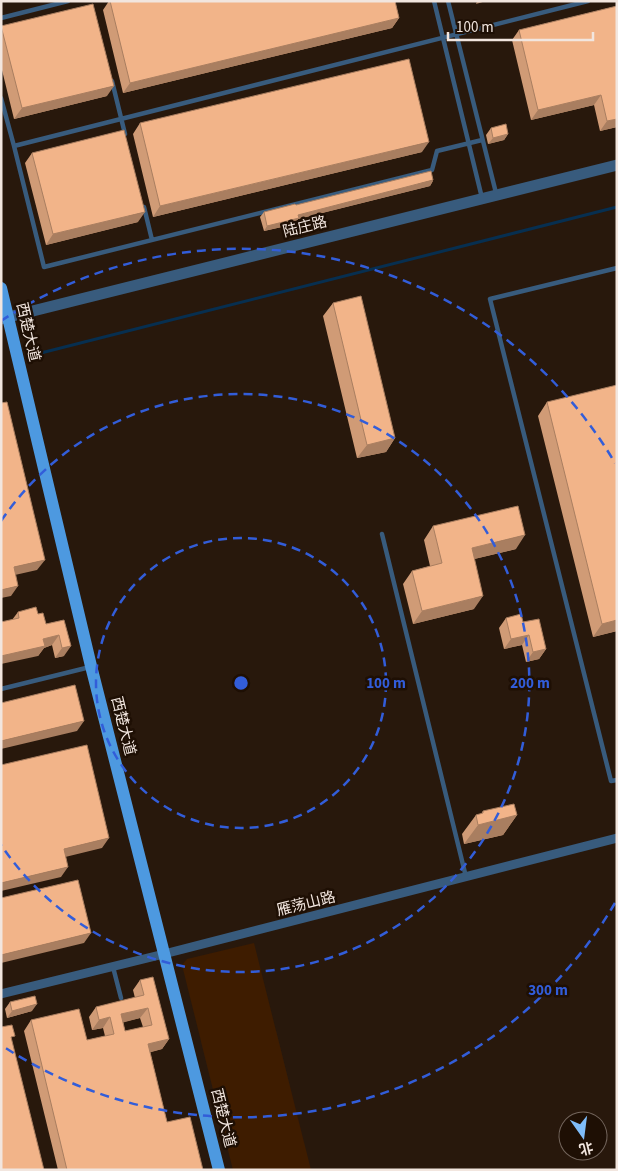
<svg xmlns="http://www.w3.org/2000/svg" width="618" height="1171" viewBox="0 0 618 1171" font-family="'Source Sans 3','Noto Sans SC',sans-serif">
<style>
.green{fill:#3e1c00}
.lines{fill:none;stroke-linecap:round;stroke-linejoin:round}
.stream{stroke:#072f50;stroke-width:3}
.service{stroke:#385b7d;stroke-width:4.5}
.minor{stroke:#385b7d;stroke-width:9}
.tertiary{stroke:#385b7d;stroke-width:11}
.primary{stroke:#4d99e0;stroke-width:12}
.wall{fill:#d09b76;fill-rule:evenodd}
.shaded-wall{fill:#a97e60}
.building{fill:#f2b489;stroke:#a97e60;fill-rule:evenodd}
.ring{fill:none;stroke:#325dd9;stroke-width:2.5;stroke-dasharray:9 6}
.labels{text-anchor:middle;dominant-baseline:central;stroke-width:5;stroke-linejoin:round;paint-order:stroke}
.street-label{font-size:15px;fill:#f2e6df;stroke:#1e0f04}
.centre{fill:#325dd9;stroke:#1e0f04;stroke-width:2.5}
.ring-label{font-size:15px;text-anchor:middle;font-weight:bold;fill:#325dd9;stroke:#1e0f04;stroke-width:5;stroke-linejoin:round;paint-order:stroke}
</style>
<rect width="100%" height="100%" fill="#28180c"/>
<path class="green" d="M254,943L311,1170H233L182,965L187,959Z"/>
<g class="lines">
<path class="stream" d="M33,355L617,207"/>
<path class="service" d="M434,1L482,198
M448,1L496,193
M1,18L68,1
M112,81L125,134
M1,98L14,146L588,1
M14,146L44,267L432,170L437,151L482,140
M144,207L152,240
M617,268L490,299L611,781L617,780
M382,534L466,877
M1,689L90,667
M113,967L121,998"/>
<path class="minor" d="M1,994L164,954L617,838"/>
<path class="tertiary" d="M1,319L617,165"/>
<path class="primary" d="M1,288L91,666L219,1170"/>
</g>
<path class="wall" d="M109,1H395L399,18L392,28L123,93L103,10Z
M617,6V127L600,131L594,105L531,120L512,40L519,30Z
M1,26L107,96L14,119L1,66Z
M140,123L422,152L153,217L133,134Z
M491,128L508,134L504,140L488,144L486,135Z
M32,153L138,222L46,245L25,163Z
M433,181L430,186L298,219L295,224L264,231L260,217L264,212L296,205Z
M333,303L395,438L386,452L357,458L323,316Z
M547,402L617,631L593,637L538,416Z
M433,526L516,549L474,559V609L413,624L403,584L412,571L430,566L424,540Z
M18,612L46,624L64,620V656L55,658L52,645L44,648L38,656L12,620Z
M506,618L523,622L546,649L539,659L526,662L522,645L504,649L499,628Z
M483,811L517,815L503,835L464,844L462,834L476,815L481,814Z
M140,980L169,1039L162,1049L150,1052L167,1122L203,1170H58L24,1031L31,1020L87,1040L105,1036L103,1028L92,1030L89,1017L96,1007L135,998L133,990ZM140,1018L143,1027L125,1031L123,1022Z
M10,1002L32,1011L7,1018L5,1009Z"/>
<path class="shaded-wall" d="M477,1H486L476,4Z
M399,18L392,28L123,93L130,83Z
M114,86L107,96L14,119L22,108Z
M601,95L594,105L531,120L538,110Z
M617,119V127L600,131L607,121Z
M508,134L504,140L488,144L493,138Z
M429,142L422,152L153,217L160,206Z
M433,180L430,186L298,219L295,224L264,231L267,226L298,215Z
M145,212L138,222L46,245L53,234Z
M395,438L386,452L357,458L367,445Z
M525,535L516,549L462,562L472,548Z
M45,560L37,570L6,577L14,567Z
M18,586L11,596L1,598V590Z
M483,596L474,609L413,624L422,611Z
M617,620V631L593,637L602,624Z
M59,635L52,645L44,648L38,656L1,664V656L43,639Z
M529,635L522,645L504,649L511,639Z
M71,646L64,656L55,658L62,648Z
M546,649L539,659L526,662L533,652Z
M84,721L77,731L1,749V741Z
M517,815L503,835L464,844L478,825Z
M109,838L102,848L57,859L64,849Z
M68,867L61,877L1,891V883Z
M91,933L84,943L1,963V955Z
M37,1004L32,1011L7,1018L12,1011Z
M148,1008L140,1018L114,1025L121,1014Z
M110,1017L103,1028L92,1030L99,1020Z
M169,1039L162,1049L141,1055L148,1044Z"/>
<path class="building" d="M110,1H395L399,18L130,83Z
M93,4L114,86L22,108L1,26Z
M617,6V119L607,121L601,95L538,110L519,30Z
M409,59L429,142L160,206L140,123Z
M506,124L508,134L493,138L491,128Z
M124,130L145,212L53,234L32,153Z
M431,171L433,180L298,215L299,218L267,226L264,212L295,204L296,205Z
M361,296L395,438L367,445L333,303Z
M617,385V620L602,624L547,402Z
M7,402L45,560L14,567L18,586L1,590V403Z
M518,506L525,535L472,548L483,596L422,611L412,571L442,563L433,526Z
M36,607L38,614L43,613L46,624L64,620L71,646L62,648L59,635L43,639L45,646L1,656V622L19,618L18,612Z
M521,614L523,622L539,619L546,649L533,652L529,635L511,639L506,618Z
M75,685L84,721L1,741V703Z
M87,745L109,838L64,849L68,867L1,883V765Z
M514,804L517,815L478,825L476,815L483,813V811Z
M78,880L91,933L1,955V898Z
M153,977L169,1039L148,1044L167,1122L190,1117L203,1170H67L31,1020L79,1009L87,1040L114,1034L110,1017L99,1020L96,1007L144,995L140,980ZM148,1008L152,1025L125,1031L121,1014Z
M35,996L37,1004L12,1011L10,1002Z
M12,1025L15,1036L11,1037L44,1170H1V1027Z"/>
<g class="ring">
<circle cx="241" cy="683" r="145"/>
<path d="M1 521A289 289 0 1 1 1 845"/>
<path d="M615 903A434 434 0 0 1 1 1045M1 321A434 434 0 0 1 615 463"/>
</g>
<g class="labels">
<g class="street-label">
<text transform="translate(305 227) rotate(-14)">陆庄路</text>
<text transform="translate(28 332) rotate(77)">西楚大道</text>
<text transform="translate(123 726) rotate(76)">西楚大道</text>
<text transform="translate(306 904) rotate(-14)">雁荡山路</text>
<text transform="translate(223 1118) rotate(76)">西楚大道</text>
</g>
</g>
<circle cx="241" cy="683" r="8" class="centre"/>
<g class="ring-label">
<text x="386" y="688">100 m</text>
<text x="530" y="688">200 m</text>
<text x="548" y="995">300 m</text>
</g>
<rect width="618" height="1171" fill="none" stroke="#f2e6df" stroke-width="5"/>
<g transform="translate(583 1136) rotate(166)"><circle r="24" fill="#1e0f04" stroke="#73655c"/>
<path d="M0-4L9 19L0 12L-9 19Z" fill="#7fbdfa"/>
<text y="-8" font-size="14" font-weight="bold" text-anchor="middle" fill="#f2e6df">北</text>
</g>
<path d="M448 32v8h145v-8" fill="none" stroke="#f2e6df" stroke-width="2.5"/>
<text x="456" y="32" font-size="15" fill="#f2e6df" stroke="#1e0f04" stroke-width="4" paint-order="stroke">100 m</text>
</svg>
